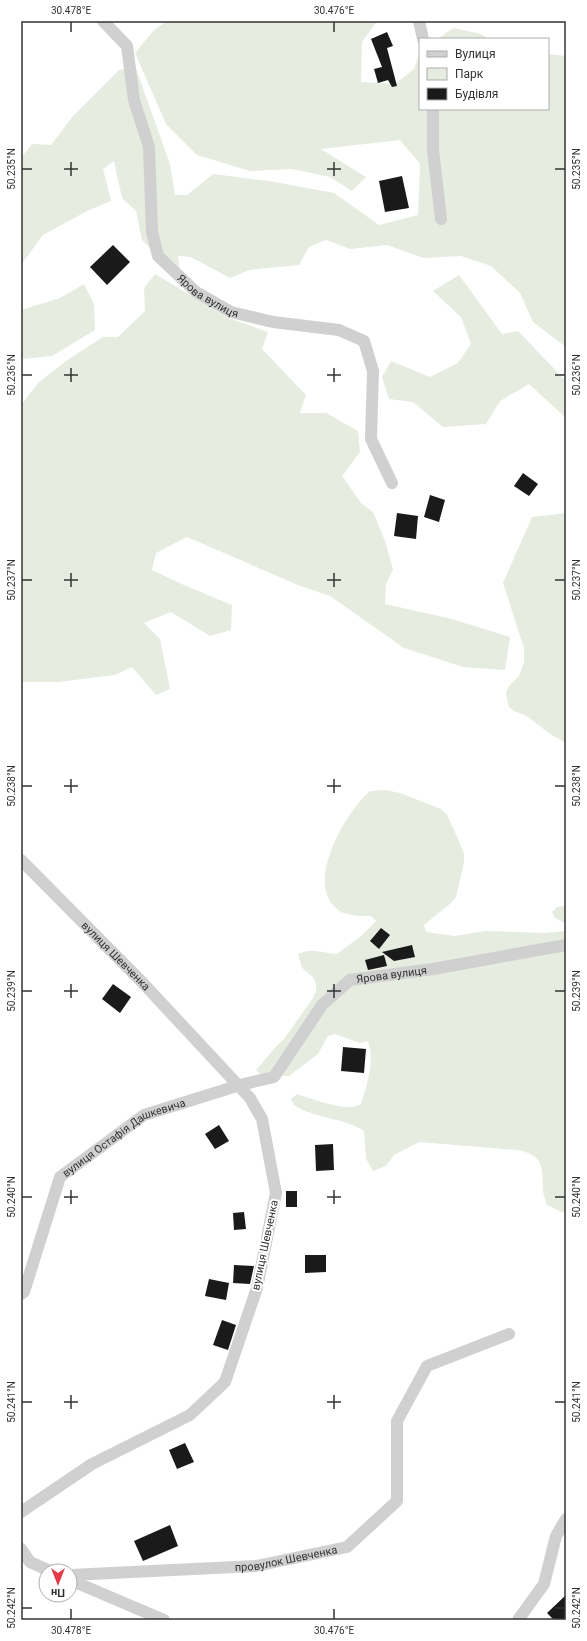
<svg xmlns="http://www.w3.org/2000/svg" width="587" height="1641" viewBox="0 0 587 1641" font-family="Roboto,sans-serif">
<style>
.green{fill:#e6ecdf}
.building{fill:#1a1a1a}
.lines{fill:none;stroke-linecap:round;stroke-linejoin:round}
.street{stroke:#d0d0d0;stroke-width:12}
.ticks{fill:none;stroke:#333;stroke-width:1.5}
.labels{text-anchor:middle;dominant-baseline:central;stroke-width:4;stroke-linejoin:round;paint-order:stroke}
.street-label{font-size:11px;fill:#333;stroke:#fff}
.neatline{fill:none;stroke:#333;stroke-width:1.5}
.ticks-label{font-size:10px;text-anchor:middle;fill:#333}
</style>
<rect width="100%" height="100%" fill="#fff"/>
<path class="green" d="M167,21H377L362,42L361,82L395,84L414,69L420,52V109H548V54L566,56V347L533,322L520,293L491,266L461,256L423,258L387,245L350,249L326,240L309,247L299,265L249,270L230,278L191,257L178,256L180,272L162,260L142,240L136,211L122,198L114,161L103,169L111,201L87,211L43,235L21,265V158L32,144L51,145L73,116L119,70L135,66L170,164L175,195H187L213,174L269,181L334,193L379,225L418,215L420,164L400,140L321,149L366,177L352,191L330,177L292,169L250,171L197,155L166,124L135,53L154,30Z
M453,28L481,34L488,39H438Z
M155,274L228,318L268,332L262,349L306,395L300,413H326L358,431L360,452L342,476L361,503L373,512L385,541L393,569L386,584L385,604L452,619L510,637L505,670L463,667L404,648L330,596L298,585L187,537L156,553L152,570L186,586L232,605L231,630L210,636L171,612L144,623L160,639L170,689L156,695L132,667L115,675L58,682H21V405L39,382L69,359L103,337H118L145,311L144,288Z
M459,275L502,334L518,331L566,381V418L529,384L500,401L486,424L443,427L413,402L389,399L382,377L391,361L430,377L458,363L471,344L461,317L433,291Z
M84,284L94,304L95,330L52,356L21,359V310L60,298Z
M566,513V743L550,734L527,716L514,711L509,707L506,693L509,686L519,676L524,662V648L503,583L532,517Z
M385,790L400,793L441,809L447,815L459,841L464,854V862L456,897L451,903L424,925L426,932L455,936L485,931L544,933L566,931V1212H562L547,1205C546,1200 543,1195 543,1190C542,1166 544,1155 517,1150L419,1142L394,1155L386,1166L373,1171L366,1159L364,1131C342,1117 315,1119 294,1105L291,1099L297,1094C314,1099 346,1113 361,1104C367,1085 375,1061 368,1041L360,1043L335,1034L328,1036L318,1054L289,1076L261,1075L256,1070C265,1061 275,1046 284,1039L313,998L316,991V984L313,977L302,968L298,954C311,947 323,953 337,954L361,936L376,921L371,916C362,916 353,916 344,913C339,912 336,908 332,904C309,875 347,811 370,791Z
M564,906L566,907V924L555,918L552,912L557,907Z"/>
<path class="building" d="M387,32L393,46L387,48L397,86L392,87L388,80L378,83L374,69L382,67L371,39Z
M402,176L409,208L385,212L379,181Z
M113,245L130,262L107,285L90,267Z
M523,473L538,484L529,496L514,486Z
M430,495L445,500L439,522L424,517Z
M397,513L418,516L416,539L394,536Z
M381,928L390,935L379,949L370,941Z
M412,945L415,957L394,961L382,952Z
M384,955L387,966L368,970L365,960Z
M113,984L131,997L120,1013L102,999Z
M343,1047L366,1049L364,1073L341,1071Z
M219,1125L229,1141L215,1149L205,1134Z
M333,1144L334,1170L316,1171L315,1145Z
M286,1191H297V1207H286Z
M244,1212L246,1229L234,1230L233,1213Z
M305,1255H326V1272L305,1273Z
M234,1265L254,1266L250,1284L233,1283Z
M209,1279L229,1283L226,1300L205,1296Z
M222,1320L236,1325L228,1350L213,1345Z
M185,1443L194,1462L177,1469L169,1450Z
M170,1525L178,1546L143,1561L134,1541Z
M566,1595V1620H554L547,1613Z"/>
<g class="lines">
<g class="street">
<path id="s1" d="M103,21L127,46L134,100L149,147L152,232L158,256L196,292L231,312L273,322L339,330L364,341L373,371L371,439L392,483"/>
<path d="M419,21L423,39"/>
<path d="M433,109V150L441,219"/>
<path id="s2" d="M21,860L141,981L250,1098L262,1119L276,1193L257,1288L225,1382L190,1415L92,1464L21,1512"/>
<path id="s3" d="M21,1294L24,1292L60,1177L144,1115L240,1085L274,1077L322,1005L350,980L433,969L566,945"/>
<path d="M21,1549L30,1562L50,1571"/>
<path id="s4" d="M70,1575L256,1566L347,1547L397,1501V1421L427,1366L509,1334"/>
<path d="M70,1580L164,1620"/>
<path d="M518,1620L544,1584L556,1536L566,1519"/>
</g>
</g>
<path class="ticks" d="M71,22V32M334,22V32M71,162V176M334,162V176M22,169H32M64,169H78M327,169H341M555,169H565M71,368V382M334,368V382M22,375H32M64,375H78M327,375H341M555,375H565M71,573V587M334,573V587M22,580H32M64,580H78M327,580H341M555,580H565M71,779V793M334,779V793M22,786H32M64,786H78M327,786H341M555,786H565M71,984V998M334,984V998M22,991H32M64,991H78M327,991H341M555,991H565M71,1190V1204M334,1190V1204M22,1197H32M64,1197H78M327,1197H341M555,1197H565M71,1395V1409M334,1395V1409M22,1402H32M64,1402H78M327,1402H341M555,1402H565M22,1608H32M555,1608H565M71,1609V1619M334,1609V1619"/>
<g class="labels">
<g class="street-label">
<text stroke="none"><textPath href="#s1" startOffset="313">Ярова вулиця</textPath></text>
<text stroke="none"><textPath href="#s2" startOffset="135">вулиця Шевченка</textPath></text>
<text stroke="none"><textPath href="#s3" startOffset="530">Ярова вулиця</textPath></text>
<text stroke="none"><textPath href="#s3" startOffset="200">вулиця Остафія Дашкевича</textPath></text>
<text transform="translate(265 1245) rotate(-78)">вулиця Шевченка</text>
<text stroke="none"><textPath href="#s4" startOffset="217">провулок Шевченка</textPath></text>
</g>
</g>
<rect width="587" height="1641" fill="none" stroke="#ffffff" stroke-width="44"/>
<rect x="419" y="38" width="130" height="72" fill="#ffffff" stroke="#adadad"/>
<rect x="427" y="51" width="20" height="6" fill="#d0d0d0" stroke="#adadad"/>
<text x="455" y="58" font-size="12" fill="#333333">Вулиця</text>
<rect x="427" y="68" width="20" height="12" fill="#e6ecdf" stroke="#adadad"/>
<text x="455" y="78" font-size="12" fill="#333333">Парк</text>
<rect x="427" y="88" width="20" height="12" fill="#1a1a1a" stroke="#adadad"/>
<text x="455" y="98" font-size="12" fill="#333333">Будівля</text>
<g transform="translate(58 1583) rotate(180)"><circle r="19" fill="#ffffff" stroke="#adadad"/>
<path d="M0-3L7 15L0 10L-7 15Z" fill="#e63946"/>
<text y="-6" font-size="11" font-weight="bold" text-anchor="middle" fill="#333333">Пн</text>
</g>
<rect x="22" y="22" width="543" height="1597" class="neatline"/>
<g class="ticks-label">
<text x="71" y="14">30.478°E</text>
<text x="334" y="14">30.476°E</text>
<text transform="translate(576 169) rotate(-90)" y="4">50.235°N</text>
<text transform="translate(11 169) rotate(-90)" y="4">50.235°N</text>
<text transform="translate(576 375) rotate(-90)" y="4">50.236°N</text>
<text transform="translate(11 375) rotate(-90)" y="4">50.236°N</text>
<text transform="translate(11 580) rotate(-90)" y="4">50.237°N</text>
<text transform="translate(576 580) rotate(-90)" y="4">50.237°N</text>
<text transform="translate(11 786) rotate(-90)" y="4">50.238°N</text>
<text transform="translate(576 786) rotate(-90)" y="4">50.238°N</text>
<text transform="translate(11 991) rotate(-90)" y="4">50.239°N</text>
<text transform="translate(576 991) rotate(-90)" y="4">50.239°N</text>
<text transform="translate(11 1197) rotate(-90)" y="4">50.240°N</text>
<text transform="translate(576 1197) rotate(-90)" y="4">50.240°N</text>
<text transform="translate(576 1402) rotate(-90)" y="4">50.241°N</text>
<text transform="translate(11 1402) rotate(-90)" y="4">50.241°N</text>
<text transform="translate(576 1608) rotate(-90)" y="4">50.242°N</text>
<text transform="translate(11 1608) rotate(-90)" y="4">50.242°N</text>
<text x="71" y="1634">30.478°E</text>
<text x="334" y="1634">30.476°E</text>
</g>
</svg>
